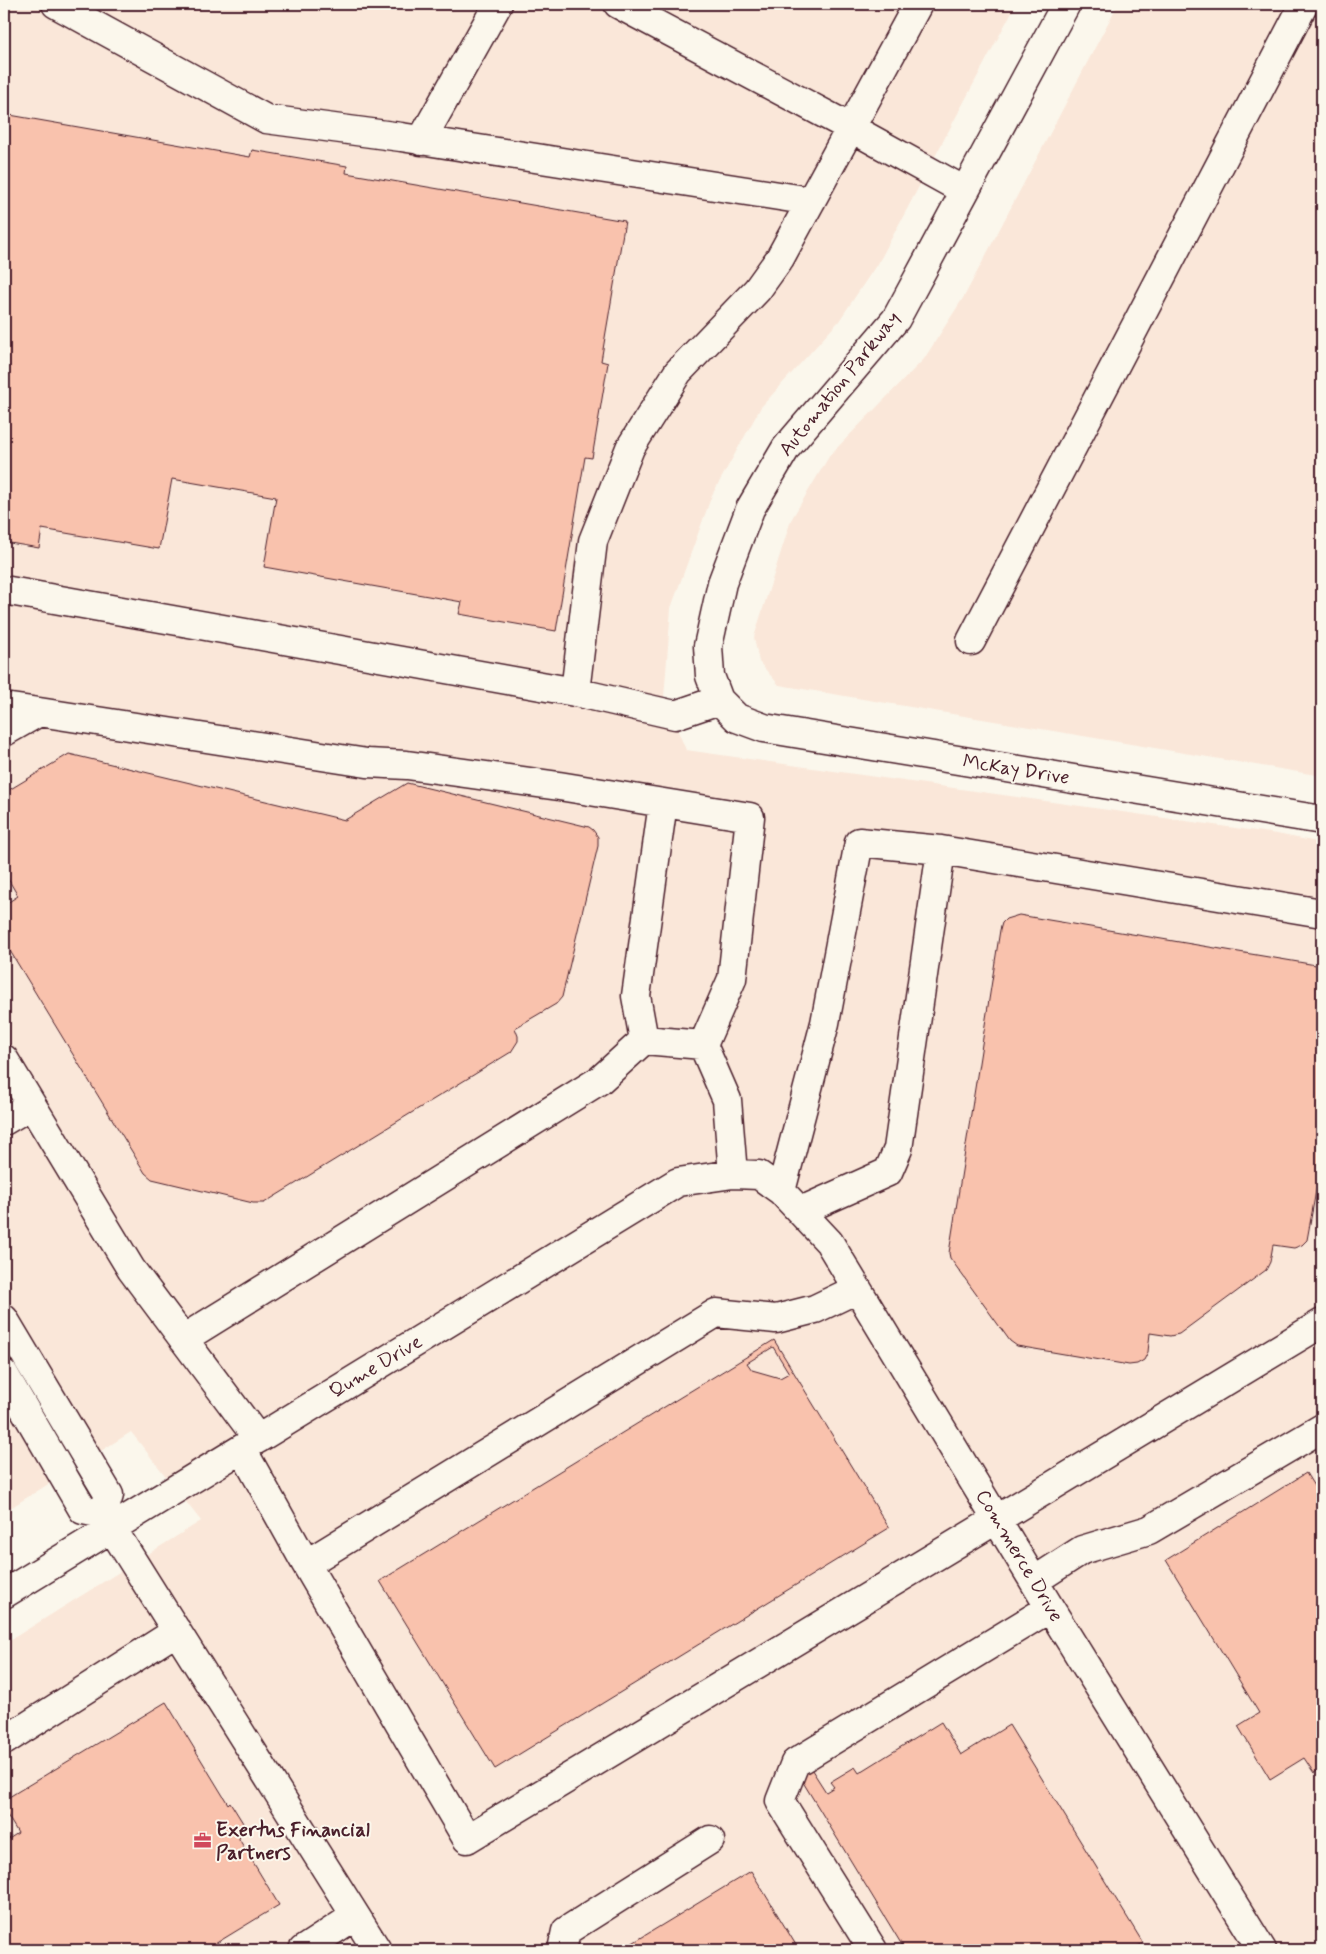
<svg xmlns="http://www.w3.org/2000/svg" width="1326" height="1954" viewBox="0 0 1326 1954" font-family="Mynerve,sans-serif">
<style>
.built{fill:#fae7d9}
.building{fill:#f9c2ad;stroke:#4a1f2b;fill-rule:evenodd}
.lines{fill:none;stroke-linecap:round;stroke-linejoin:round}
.minor-casing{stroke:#4a1f2b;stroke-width:31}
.minor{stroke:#fbf7ec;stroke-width:28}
.labels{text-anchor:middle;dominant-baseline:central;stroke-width:4;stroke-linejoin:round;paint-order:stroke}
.street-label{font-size:20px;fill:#4a1f2b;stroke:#fbf7ec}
.poi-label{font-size:20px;font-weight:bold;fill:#4a1f2b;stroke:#fbf7ec;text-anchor:start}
</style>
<rect width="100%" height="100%" fill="#fbf7ec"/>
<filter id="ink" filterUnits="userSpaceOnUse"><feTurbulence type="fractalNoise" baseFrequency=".02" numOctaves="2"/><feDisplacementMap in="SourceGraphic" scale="10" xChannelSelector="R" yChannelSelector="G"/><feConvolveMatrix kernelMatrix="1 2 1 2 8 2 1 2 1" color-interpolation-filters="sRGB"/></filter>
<g filter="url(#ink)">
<path class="built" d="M4,4H1016L881,258L839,321L761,407L712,495L671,608L664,698L686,750L1277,834L1322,843V1950H4V1644L201,1521L131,1432L4,1512Z
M1118,4H1322V776L779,685L759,662L754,637L791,520L830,455L924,359L965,295Z"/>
<path class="building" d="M4,114L250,157L252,150L347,166L346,173L625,221L601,361L608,363L592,458L585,457L556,631L459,614L462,602L264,567L276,497L172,479L159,549L42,529L39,548L4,542Z
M69,754L345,820L407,783L589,827L593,830L598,837V846L562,997L556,1004L515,1028L518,1036V1041L511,1052L264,1203H253L152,1179L145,1173L4,941V905L18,896L4,872V793Z
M1019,915L1322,966V1158L1307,1240L1302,1245L1294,1248L1273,1245L1270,1262L1266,1270L1179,1334L1170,1336L1150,1333L1148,1352L1144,1360L1137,1364L1129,1365L1017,1346L1010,1341L950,1258L949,1253L1000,930L1002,923L1006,919Z
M774,1340L889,1528L495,1769L380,1581ZM773,1347L789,1373L780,1378L752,1370L747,1363Z
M1306,1473L1322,1499V1768L1314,1773L1304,1758L1270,1779L1238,1726L1259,1713L1166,1560Z
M166,1702L228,1804L230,1802L243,1823L239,1839L279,1905L205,1950H4V1842L18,1833L4,1810V1800Z
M941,1722L961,1755L1009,1725L1143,1943L1131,1950H905L798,1774L810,1767L826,1792L834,1787L830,1782L855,1767L859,1773Z
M751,1871L799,1950H621Z"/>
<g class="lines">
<defs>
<path id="minor" d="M56,4L266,119L401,137L811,201
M618,4L851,128L965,191
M1066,4L896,319L786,448L750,509L722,583L708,646L710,676L719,700L737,718L764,728L1322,820
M421,141L498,4
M4,590L575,692L675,715L719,700
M971,641L1304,4
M575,692L593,541L630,448L678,372L757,290L780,258L918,4
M4,707L39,712
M4,732L39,712L367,763L407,765L559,786L750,817L732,979L703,1045L727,1100L733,1174
M644,1040L636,996L663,803
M4,1059L131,1269L258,1439
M4,1121L31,1105
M781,1191L825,1023L859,842L941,850L1322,913
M801,1211L888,1172L898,1149L941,850
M857,1289L815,1309L776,1319L716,1313L306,1564L467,1839L1322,1323
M4,1319L109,1495L103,1514
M183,1339L600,1080L644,1040L703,1045
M4,1374L83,1510L103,1514L377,1950
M242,1449L306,1564
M1034,1581L1082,1550L1149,1530L1322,1428
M4,1594L678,1182L733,1174L759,1175L781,1191L829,1242L1050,1608L1262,1950
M4,1741L177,1631
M303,1950L355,1916
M562,1950L566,1931L710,1840
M873,1950L780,1801L795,1763L1050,1608"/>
</defs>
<use href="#minor" class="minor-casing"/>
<use href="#minor" class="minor"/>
</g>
</g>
<defs>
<symbol id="office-bare" viewBox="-9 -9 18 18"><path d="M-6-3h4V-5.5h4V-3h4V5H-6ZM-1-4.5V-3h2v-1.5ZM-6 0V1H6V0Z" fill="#d1495b" stroke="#fbf7ec" stroke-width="2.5" paint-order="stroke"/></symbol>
</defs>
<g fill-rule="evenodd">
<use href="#office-bare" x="190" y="1828" width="25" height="25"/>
</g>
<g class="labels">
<g class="street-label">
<text transform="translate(840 384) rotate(-51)">Automation Parkway</text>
<text transform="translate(1016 770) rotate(9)">McKay Drive</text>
<text transform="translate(376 1367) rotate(-31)">Qume Drive</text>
<text transform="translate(1019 1556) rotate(59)">Commerce Drive</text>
</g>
<g class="poi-label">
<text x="216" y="1830">Exertus Financial<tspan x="216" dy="23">Partners</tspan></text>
</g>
</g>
<rect width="1326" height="1954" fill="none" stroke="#fbf7ec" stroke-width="20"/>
<rect x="10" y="10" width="1306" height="1934" fill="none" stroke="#4a1f2b" stroke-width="2" filter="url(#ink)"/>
</svg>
